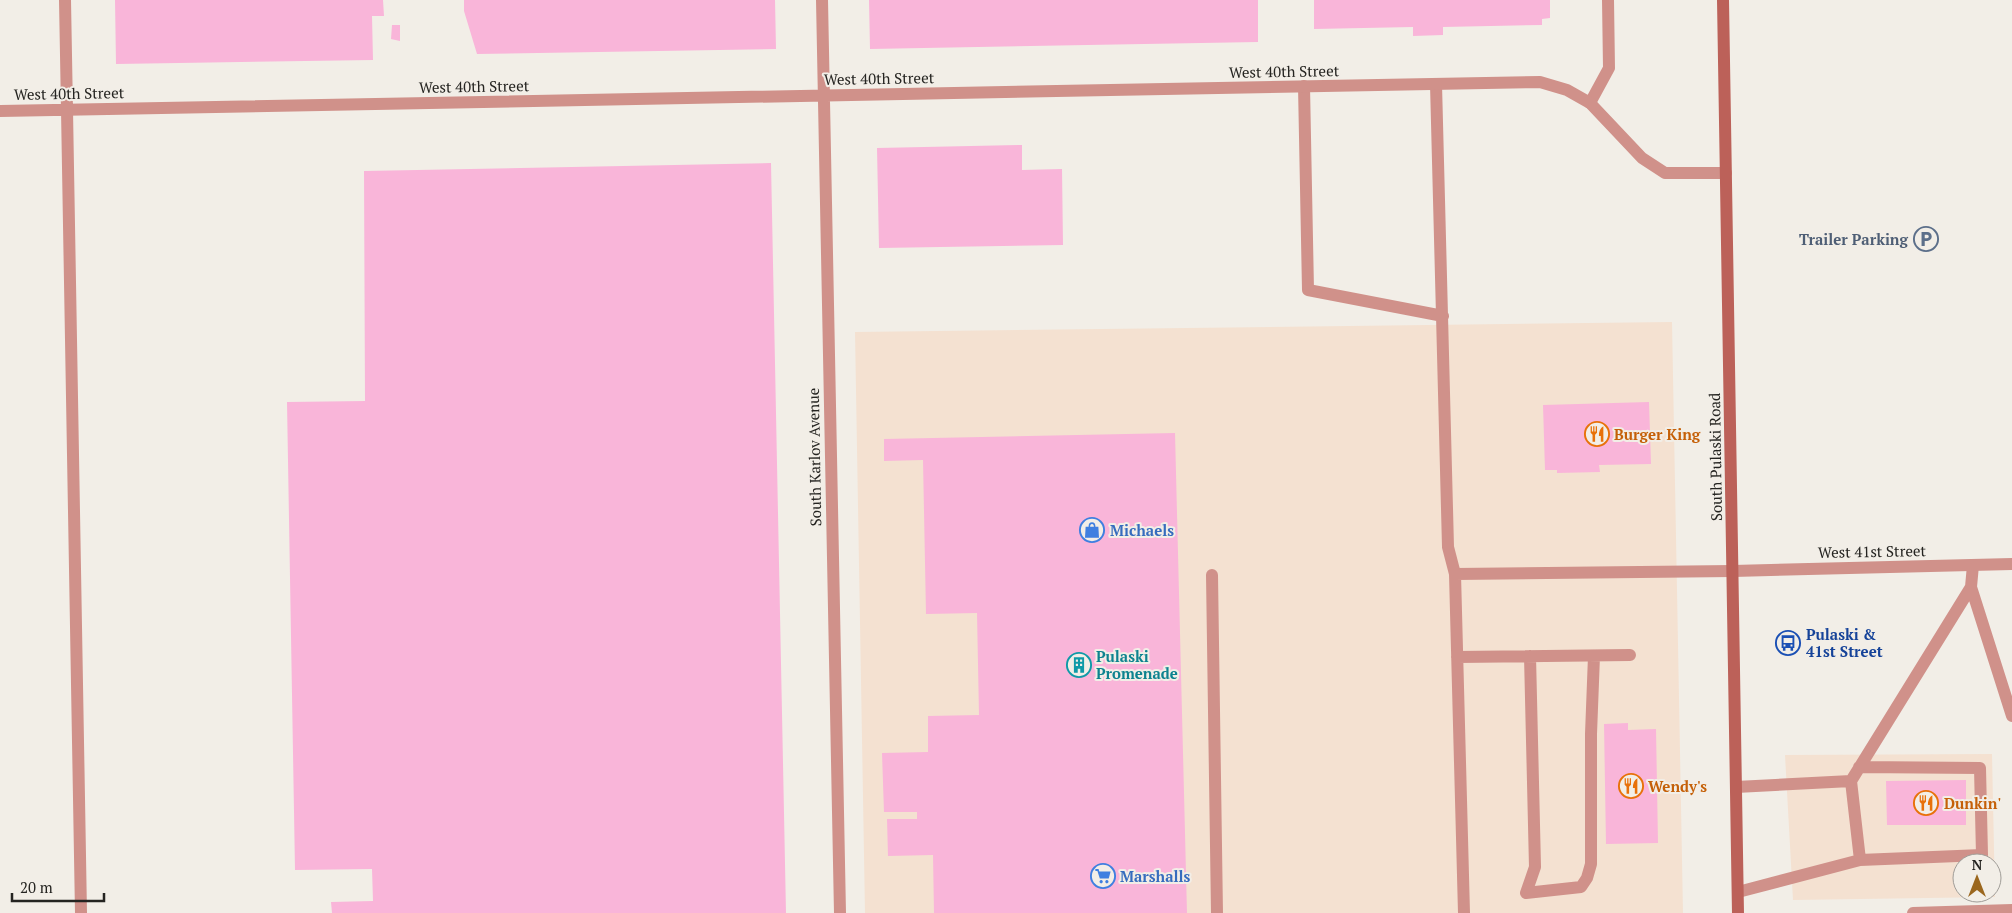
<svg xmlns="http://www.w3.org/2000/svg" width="2012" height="913" viewBox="0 0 2012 913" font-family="'PT Serif',serif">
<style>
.commercial{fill:#f4e1d1;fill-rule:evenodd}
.building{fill:#f9b5d9}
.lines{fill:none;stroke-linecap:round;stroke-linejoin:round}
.service{stroke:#d0918a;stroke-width:12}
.minor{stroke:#d0918a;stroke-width:12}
.secondary{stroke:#bc6159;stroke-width:12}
.labels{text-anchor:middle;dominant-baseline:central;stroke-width:4;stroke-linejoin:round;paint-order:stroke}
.street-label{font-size:15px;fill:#252421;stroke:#f2eee7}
.service-label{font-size:15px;font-weight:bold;fill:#4e5e75;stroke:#f2eee7;text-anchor:end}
.food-label{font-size:15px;font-weight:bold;fill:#c56008;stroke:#f2eee7;text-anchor:start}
.shop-label{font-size:15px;font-weight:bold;fill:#366cbe;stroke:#f2eee7;text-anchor:start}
.transit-label{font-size:15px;font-weight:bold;fill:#164399;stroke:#f2eee7;text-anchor:start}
.culture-label{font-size:15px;font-weight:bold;fill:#0d838f;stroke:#f2eee7;text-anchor:start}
</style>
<rect width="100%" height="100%" fill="#f2eee7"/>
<path class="commercial" d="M1672,322L1683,913H865L855,332Z
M1992,754L1995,897L1793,900L1785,755ZM1962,863H1992V893H1962Z"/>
<path class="building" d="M115,0H383L384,16H372L373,60L116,64Z
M464,0H775L776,49L477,54L464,11Z
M869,0H1258V42L870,49Z
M1314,0H1550V18L1542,19V25L1443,27V35L1413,36V27L1314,29Z
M392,25H400V41L391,39Z
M1022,145V170L1062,169L1063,245L879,248L877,148Z
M771,163L786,913H332L331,902L373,901L372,869L295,870L287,402L365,401L364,171Z
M1649,402L1651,464L1599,465L1600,472L1557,473V470H1545L1543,405Z
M1175,433L1187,913H934L933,855L888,856L887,819H917V812H884L882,753L928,752V716L979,715L977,613L926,614L923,460L884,461V439Z
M1628,723V730L1656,729L1658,843L1606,844L1604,724Z
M1966,780V825H1887L1886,781Z"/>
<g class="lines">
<path class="service" d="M1436,84L1448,547L1455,574L1733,571
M1304,86L1308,290L1443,316
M1590,103L1609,68L1608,0
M67,110L81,913
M1455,574L1464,913
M1212,575L1217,913
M1971,587L2012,716
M1530,656L1535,867L1526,893L1581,887L1587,878L1591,864V734L1594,656
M1457,657L1630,655
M1736,787L1851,781
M1860,860L1851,781L1971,587L1973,565
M1738,892L1860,860L1982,855L1980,768L1859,767
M1913,913L2012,910"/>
<path class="minor" d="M65,0L67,110
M822,0L840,913
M0,111L1540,82L1567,90L1590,103L1642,158L1665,173H1726
M1733,571L2012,564"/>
<path class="secondary" d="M1723,0L1738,913"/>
</g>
<defs>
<symbol id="parking-ring" viewBox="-11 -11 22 22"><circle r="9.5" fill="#f2eee7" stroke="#5c6f8a" stroke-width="1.5"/><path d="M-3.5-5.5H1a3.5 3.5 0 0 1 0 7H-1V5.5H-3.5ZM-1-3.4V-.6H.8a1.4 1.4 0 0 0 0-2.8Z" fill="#5c6f8a"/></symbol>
<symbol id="restaurant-ring" viewBox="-11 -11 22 22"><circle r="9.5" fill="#f2eee7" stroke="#e8710a" stroke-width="1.5"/><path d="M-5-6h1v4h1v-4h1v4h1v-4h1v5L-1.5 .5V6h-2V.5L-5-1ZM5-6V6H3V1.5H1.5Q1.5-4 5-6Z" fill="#e8710a"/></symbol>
<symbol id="shop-ring" viewBox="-11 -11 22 22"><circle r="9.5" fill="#f2eee7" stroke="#3f7fe0" stroke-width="1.5"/><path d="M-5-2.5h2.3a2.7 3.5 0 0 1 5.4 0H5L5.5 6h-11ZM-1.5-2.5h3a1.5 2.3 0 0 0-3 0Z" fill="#3f7fe0"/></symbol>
<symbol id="bus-ring" viewBox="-11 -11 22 22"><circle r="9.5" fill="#f2eee7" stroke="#1a4fb4" stroke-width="1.5"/><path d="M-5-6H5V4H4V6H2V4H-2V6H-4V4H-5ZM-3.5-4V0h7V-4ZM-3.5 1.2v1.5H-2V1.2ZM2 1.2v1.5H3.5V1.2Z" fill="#1a4fb4"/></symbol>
<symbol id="building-ring" viewBox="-11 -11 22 22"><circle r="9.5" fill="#f2eee7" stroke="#0f9aa8" stroke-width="1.5"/><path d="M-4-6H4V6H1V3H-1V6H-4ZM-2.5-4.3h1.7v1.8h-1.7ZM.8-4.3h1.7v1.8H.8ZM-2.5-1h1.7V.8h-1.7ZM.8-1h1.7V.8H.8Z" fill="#0f9aa8"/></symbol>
<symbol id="supermarket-ring" viewBox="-11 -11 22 22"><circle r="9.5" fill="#f2eee7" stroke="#3f7fe0" stroke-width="1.5"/><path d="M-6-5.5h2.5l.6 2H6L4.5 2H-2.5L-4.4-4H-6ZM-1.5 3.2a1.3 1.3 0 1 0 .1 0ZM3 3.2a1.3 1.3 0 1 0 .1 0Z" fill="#3f7fe0"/></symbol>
</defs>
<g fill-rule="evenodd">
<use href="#parking-ring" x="1912" y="225" width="28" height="28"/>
<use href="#restaurant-ring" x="1583" y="420" width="28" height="28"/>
<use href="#shop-ring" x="1078" y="516" width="28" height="28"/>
<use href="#bus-ring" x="1774" y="629" width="28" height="28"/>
<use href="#building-ring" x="1065" y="651" width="28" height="28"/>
<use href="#restaurant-ring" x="1617" y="772" width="28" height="28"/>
<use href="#restaurant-ring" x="1912" y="789" width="28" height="28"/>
<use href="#supermarket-ring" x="1089" y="862" width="28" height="28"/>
</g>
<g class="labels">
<g class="street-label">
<text transform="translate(1284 71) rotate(-1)">West 40th Street</text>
<text transform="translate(879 78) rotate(-1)">West 40th Street</text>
<text transform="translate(474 86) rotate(-1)">West 40th Street</text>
<text transform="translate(69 93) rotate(-1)">West 40th Street</text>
<text transform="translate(814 457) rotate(-91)">South Karlov Avenue</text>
<text transform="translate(1715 457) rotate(-91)">South Pulaski Road</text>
<text transform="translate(1872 551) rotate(-1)">West 41st Street</text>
</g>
<g class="service-label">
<text x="1908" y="239">Trailer Parking</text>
</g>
<g class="food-label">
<text x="1614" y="434">Burger King</text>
<text x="1648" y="786">Wendy's</text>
<text x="1944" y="803">Dunkin'</text>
</g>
<g class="shop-label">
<text x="1110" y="530">Michaels</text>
<text x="1120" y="876">Marshalls</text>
</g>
<g class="transit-label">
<text x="1806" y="634">Pulaski &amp;<tspan x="1806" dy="17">41st Street</tspan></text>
</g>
<g class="culture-label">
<text x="1096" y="656">Pulaski<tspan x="1096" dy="17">Promenade</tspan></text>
</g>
</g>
<g transform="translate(1977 878)"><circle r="24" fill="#f2eee7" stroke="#a09d98"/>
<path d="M0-4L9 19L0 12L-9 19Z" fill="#9b671e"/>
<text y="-8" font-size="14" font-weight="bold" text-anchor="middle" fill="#252421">N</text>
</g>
<path d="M12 893v8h92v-8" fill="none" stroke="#252421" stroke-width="2.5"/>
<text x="20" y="893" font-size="15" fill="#252421" stroke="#f2eee7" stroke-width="4" paint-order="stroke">20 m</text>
</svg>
